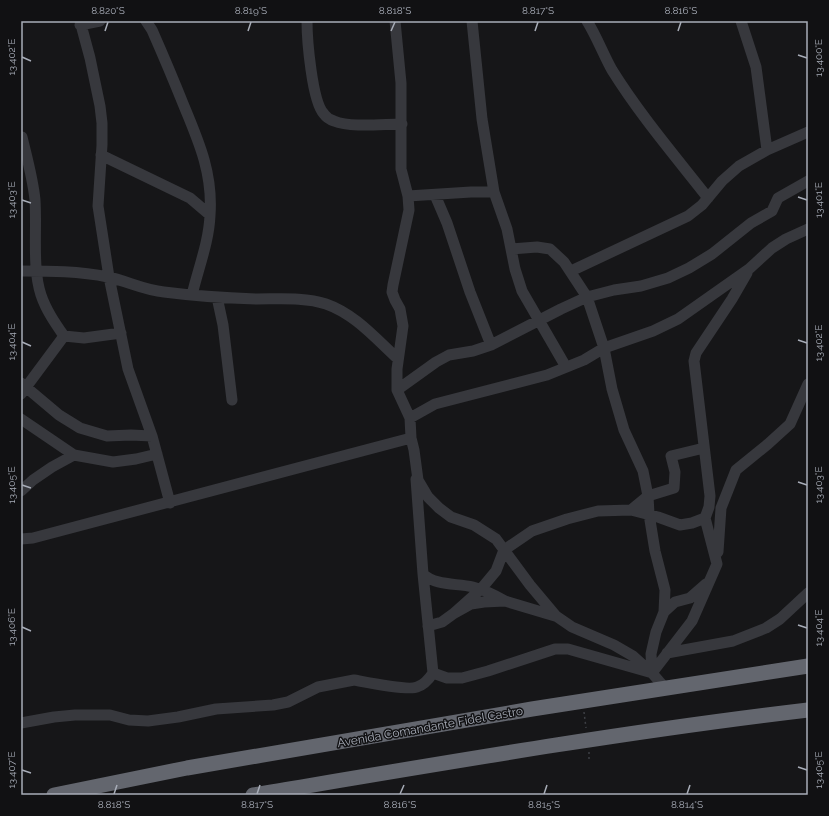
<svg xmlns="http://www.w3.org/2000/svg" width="829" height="816" viewBox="0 0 829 816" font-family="Raleway,sans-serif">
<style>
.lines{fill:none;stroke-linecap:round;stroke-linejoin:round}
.path{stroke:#3d3f44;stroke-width:1.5;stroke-dasharray:2 3;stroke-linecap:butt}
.minor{stroke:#37383d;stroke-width:11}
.highway{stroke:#63666e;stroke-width:15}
.ticks{fill:none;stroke:#a8adb8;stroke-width:1.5}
.labels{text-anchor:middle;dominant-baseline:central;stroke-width:3;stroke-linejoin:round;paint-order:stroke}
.street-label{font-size:12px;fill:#a8adb8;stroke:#111113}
.neatline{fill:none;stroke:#a8adb8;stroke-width:1.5}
.ticks-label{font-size:10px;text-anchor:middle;fill:#a8adb8}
</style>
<rect width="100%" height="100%" fill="#161618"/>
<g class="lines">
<path class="path" d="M584,712L586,728
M589,752V759"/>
<path class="minor" d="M80,21L90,58L100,106L102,123V145L98,206L109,277L128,369L152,436L170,503
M146,21L152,30C163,55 174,81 184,106C199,142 213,174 210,215C209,242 198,269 192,295
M307,21C307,39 312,102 324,114C326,117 331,120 334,121C351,128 383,124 402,124
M395,21L401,83V169L408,196L409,210L393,285L392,292L395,300L400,309L403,326L397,369V390L410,418L411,438L414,450L418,480L428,497L439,508L451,517L474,525L496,539L530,585L556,616L572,627L614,645L633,656L652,673L665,688
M472,21L482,119L494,192L507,229L515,269L522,291L566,367
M587,21C597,37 603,54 612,70C640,115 675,156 708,198
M741,21L756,67L767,150
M80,25L100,21
M22,137C27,158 33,179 35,200C37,230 32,268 41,295C46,310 55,323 64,336L84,338L121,333
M101,155L190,198L210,215
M435,195L447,223L470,292L491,345
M408,196L471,192H494
M511,249L537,247L550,249L564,262L587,297L604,348L612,389L624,430L643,471L648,496L649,514L655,551L665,590L664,612L656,632L651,654L652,673
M21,271C50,271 79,271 108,277C127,281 144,290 164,292C195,296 226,298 257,299C280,299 305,297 326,304C355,314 376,339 398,359
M571,271L688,216L702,205L722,181L739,166L767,150L808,132
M217,297L223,325L232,400
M21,383L59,415L80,428L107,436L131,435L152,436
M397,390L436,362L449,355L473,351L491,345L561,309L587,297L614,290L641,286L668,278L689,268L712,254L751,223L772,211L778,198L808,181
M21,394L64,336
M410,418L435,404L547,375L584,360L604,348L653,331L678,319L749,269L772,248L786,239L808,229
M21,419L74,455
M416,479L423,574C436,586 456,583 473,587C485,590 495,595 505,601
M21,491L33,480L52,467L74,455L113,462L136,459L157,454
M631,510L648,496L674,488L675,472L671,456L704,448
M21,539L33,538L411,438
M718,552L721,508L736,470L768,444L790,424L808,384
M664,612L675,602L690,598L706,584
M453,614L481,589L496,571L504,550L532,531L567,519L598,511L631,510L658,517L680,525L692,523L705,518
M428,626L442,622L453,614L471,604L484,602L505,601L555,616
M667,653L733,641L766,628L780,619L808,593
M433,673L447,678H462L488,671L555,649H568L649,672
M652,673L692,621L717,564L705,518L709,507L710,496L694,361L696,353L732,299L747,273
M21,723L54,717L75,715H110L129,720L148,721L178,717L216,709L273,705L288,702L318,687L354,680C365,682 408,691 417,687C424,685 429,679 433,673L423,574"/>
<path class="highway" d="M54,795L187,768L532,709L808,666
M253,795C438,764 622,732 808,710"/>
</g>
<path class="ticks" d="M105,31L108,22M248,31L251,22M391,31L395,22M535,31L538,22M678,31L681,22M798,55L807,58M22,57L31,61M798,197L807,200M22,200L31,203M798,340L807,343M22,342L31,346M798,482L807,485M22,485L31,488M798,625L807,628M22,627L31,631M798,767L807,770M22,770L31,773M114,794L117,785M257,794L260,785M400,794L404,785M544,794L547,785M687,794L690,785"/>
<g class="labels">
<g class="street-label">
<text transform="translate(430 727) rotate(-10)">Avenida Comandante Fidel Castro</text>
</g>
</g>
<rect width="829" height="816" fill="none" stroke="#111113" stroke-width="44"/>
<rect x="22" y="22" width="785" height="772" class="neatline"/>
<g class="ticks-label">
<text x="108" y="14">8.820°S</text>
<text x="251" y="14">8.819°S</text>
<text x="395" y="14">8.818°S</text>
<text x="538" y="14">8.817°S</text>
<text x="681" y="14">8.816°S</text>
<text transform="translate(11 57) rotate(-90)" y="4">13.402°E</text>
<text transform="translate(818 58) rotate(-90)" y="4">13.400°E</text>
<text transform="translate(11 200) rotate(-90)" y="4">13.403°E</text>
<text transform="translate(818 200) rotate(-90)" y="4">13.401°E</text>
<text transform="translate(11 342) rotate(-90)" y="4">13.404°E</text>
<text transform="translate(818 343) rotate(-90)" y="4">13.402°E</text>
<text transform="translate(11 485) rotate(-90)" y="4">13.405°E</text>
<text transform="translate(818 485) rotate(-90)" y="4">13.403°E</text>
<text transform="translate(11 627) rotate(-90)" y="4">13.406°E</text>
<text transform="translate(818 628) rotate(-90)" y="4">13.404°E</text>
<text transform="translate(11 770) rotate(-90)" y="4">13.407°E</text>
<text transform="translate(818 770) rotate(-90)" y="4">13.405°E</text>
<text x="114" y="808">8.818°S</text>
<text x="257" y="808">8.817°S</text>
<text x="400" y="808">8.816°S</text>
<text x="544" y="808">8.815°S</text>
<text x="687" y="808">8.814°S</text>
</g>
</svg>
